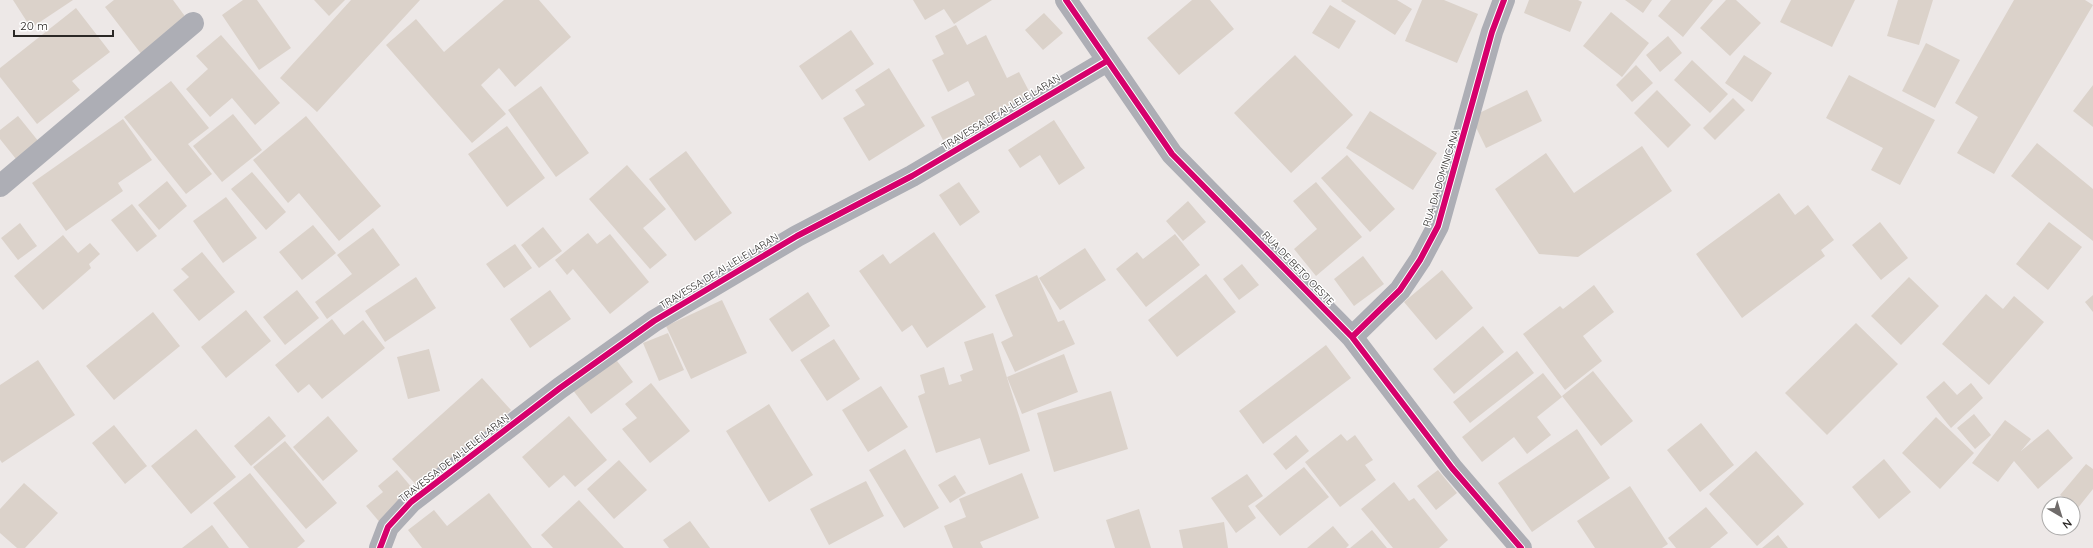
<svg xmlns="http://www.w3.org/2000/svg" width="2093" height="548" viewBox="0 0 2093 548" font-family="Quicksand,sans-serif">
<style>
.building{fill:#dbd2ca}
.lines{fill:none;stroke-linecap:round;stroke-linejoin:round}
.minor{stroke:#adaeb5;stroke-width:22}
.cycleway-casing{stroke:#fff;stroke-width:8}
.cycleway{stroke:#d6006c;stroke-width:6}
.labels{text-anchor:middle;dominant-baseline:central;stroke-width:3;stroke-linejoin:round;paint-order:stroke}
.street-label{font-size:10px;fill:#2b2826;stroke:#fff}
</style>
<rect width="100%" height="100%" fill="#ede8e7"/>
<path class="building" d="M13,0H73L31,28Z
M114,0H173L187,19L142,55L105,7Z
M243,0H257L291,48L259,70L222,15Z
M314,0H345L329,16Z
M351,0H420L317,112L280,78Z
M504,0H539L571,37L515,87L499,68L481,85L506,114L472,143L386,45L416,19L444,52Z
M913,0H992L954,24L944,9L925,20Z
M1192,0H1210L1234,29L1179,75L1147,38Z
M1342,0H1397L1412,9L1395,35L1341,1Z
M1422,0H1444L1478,14L1457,63L1405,41Z
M1529,0H1578L1582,2L1570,32L1524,13Z
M1625,0H1652L1643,13Z
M1671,0H1713L1683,37L1658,16Z
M1726,0H1736L1761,23L1730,56L1700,28Z
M1791,0H1855L1832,47L1780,22Z
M1898,0H1933L1919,45L1887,36Z
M2014,0H2085L2093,5L1994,174L1957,153L1978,117L1955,103Z
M1330,5L1356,21L1339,49L1312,33Z
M76,8L110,52L72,81L80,90L37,124L0,77V68Z
M1611,12L1649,43L1622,77L1583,46Z
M1044,13L1063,33L1043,50L1025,30Z
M956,25L967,45L986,35L1007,78L1019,72L1031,95L943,140L931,117L975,95L968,81L948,92L932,60L944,54L935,36Z
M851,30L874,64L822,100L799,66Z
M221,35L280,103L255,125L232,98L210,117L186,89L208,69L196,56Z
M1668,36L1682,53L1660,72L1646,55Z
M1926,43L1960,60L1935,108L1902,91Z
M1295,55L1353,115L1291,173L1234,113Z
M1744,55L1772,73L1752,102L1725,83Z
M1692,60L1728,94L1710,113L1674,80Z
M1636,65L1653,83L1632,102L1616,85Z
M889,68L925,126L869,161L843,118L865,105L855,90Z
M1849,75L1935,120L1900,185L1871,170L1883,148L1826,118Z
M171,81L209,128L188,144L212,174L186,194L124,117Z
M2093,85V127L2073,111Z
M541,86L589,153L556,177L508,110Z
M1527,90L1542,121L1486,148L1471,117Z
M1657,90L1691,125L1668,148L1634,113Z
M1733,98L1745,110L1715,140L1703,128Z
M1370,111L1437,153L1413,190L1346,148Z
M233,114L262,150L222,182L193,146Z
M18,116L39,142L16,159L0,139V130Z
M306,116L381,206L339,241L299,193L288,203L253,160Z
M123,119L152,160L118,183L123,191L66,231L32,183Z
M1054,120L1085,168L1059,185L1040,155L1020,168L1008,150Z
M507,126L545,178L507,207L468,154Z
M2037,143L2093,189V241L2011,176Z
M1642,146L1672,191L1578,257L1539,254L1495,189L1546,153L1574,193Z
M686,151L732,213L695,241L649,179Z
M1347,155L1395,209L1370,232L1321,178Z
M627,165L666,209L643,228L667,255L650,269L589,199Z
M252,172L286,212L266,230L231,189Z
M167,181L187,206L159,230L138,205Z
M959,182L980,212L960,226L939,195Z
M1316,182L1362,237L1316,276L1294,249L1317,229L1293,201Z
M1779,193L1795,215L1808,205L1834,240L1821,250L1825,256L1742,318L1696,254Z
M226,197L257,238L223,263L193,221Z
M1188,201L1206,222L1183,241L1166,221Z
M132,204L157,236L137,252L111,220Z
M1880,222L1908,258L1881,280L1852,245Z
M2049,222L2082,247L2048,290L2016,264Z
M20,223L37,246L18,260L1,238Z
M313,225L336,253L302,280L279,252Z
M543,227L562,251L539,268L521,245Z
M373,228L400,265L327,319L315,302L352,274L337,255Z
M934,232L986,307L927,348L912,325L902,332L859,271L883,254L890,264Z
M588,233L597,244L610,234L649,282L610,314L573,269L567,275L555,260Z
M1175,234L1200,265L1146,307L1116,269L1137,252L1143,259Z
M63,235L78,253L90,243L100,254L89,264L91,268L43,310L14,276Z
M515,244L532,268L504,288L486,264Z
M1085,248L1106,280L1060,310L1039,278Z
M202,252L235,292L199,321L173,290L189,277L181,269Z
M1363,256L1384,284L1354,306L1334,279Z
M1242,264L1259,285L1239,300L1223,279Z
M1442,270L1473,308L1436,340L1404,302Z
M1206,274L1236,312L1177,357L1148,320Z
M1037,275L1058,322L1064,320L1075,344L1015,372L1001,342L1013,336L995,295Z
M416,277L436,308L385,342L365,311Z
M1909,277L1939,306L1901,345L1871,316Z
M1594,285L1614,312L1583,336L1602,361L1565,390L1523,334L1560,306L1563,309Z
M297,290L319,318L285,345L263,317Z
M550,290L571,319L530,348L510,319Z
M808,292L830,326L792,352L769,319Z
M1986,294L2003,309L2014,296L2044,322L1989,385L1942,344Z
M2093,295V312L2085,302Z
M722,300L747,353L691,379L666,326Z
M246,310L271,341L226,378L201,347Z
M153,312L180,346L114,400L86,366Z
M332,319L344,335L363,320L385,348L322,399L309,384L298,393L275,365Z
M1856,323L1898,364L1827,435L1785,393Z
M1483,326L1504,352L1454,394L1433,369Z
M668,333L684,370L659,381L643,343Z
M993,333L1030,451L989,465L980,438L936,453L918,396L925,393L920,375L944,367L949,385L962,381L960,375L973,370L964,342Z
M834,339L860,379L827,401L800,360Z
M1326,345L1351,378L1263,444L1239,411Z
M429,349L440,391L408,399L397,357Z
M1517,351L1534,373L1470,423L1453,402Z
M611,353L633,382L591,414L569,385Z
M1064,354L1078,392L1022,414L1007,377Z
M38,360L75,415L2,463L0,460V385Z
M1593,371L1633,421L1601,446L1562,396Z
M1543,373L1562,397L1537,417L1551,435L1527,454L1514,437L1482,462L1462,437Z
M482,378L511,410L422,491L392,459Z
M1944,381L1957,395L1971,383L1983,398L1951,428L1926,397Z
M651,383L690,431L650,463L622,429L637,418L625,404Z
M881,386L908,427L868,452L842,410Z
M1111,391L1128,449L1054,472L1037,413Z
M769,404L813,475L769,502L726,431Z
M1974,414L1991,435L1975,449L1957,428Z
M269,416L286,436L251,466L234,446Z
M328,416L358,451L323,481L293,447Z
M569,416L607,460L575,487L564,475L549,488L522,457Z
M1936,417L1974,453L1940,489L1902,453Z
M2005,420L2031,439L2021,451L2048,429L2073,458L2038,489L2014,461L1998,482L1972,463Z
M1701,423L1734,465L1700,492L1667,450Z
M114,425L147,466L125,484L92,443Z
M196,429L236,477L191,514L151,466Z
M1577,429L1610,478L1532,532L1498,483Z
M1341,434L1347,441L1355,435L1373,460L1365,465L1376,480L1340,507L1305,462Z
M1296,435L1309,451L1286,470L1273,454Z
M285,441L337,503L306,529L253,467Z
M905,449L939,508L904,528L869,470Z
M1756,451L1804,504L1757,546L1709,494Z
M1884,459L1911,492L1879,519L1852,487Z
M619,460L647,490L614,519L587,489Z
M2086,464L2093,469V489L2077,509L2073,504L2060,495Z
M1304,467L1329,497L1280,536L1255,506Z
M397,470L418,495L382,525L366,506L383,492L378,486Z
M1438,470L1457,493L1436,510L1417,486Z
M250,473L305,541L297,548H249L213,503Z
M1022,473L1039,518L980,542L983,548H953L944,526L966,517L959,499Z
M1247,474L1263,496L1248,506L1256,518L1236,533L1211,498Z
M955,475L966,493L950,503L938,485Z
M866,481L884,516L829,545L810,509Z
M1394,482L1409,501L1414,498L1448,540L1439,548H1393L1361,509Z
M24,483L58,513L25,548H17L0,533V509Z
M1630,486L1668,544L1662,548H1595L1577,521Z
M489,493L532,548H422L408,530L434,510L447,526Z
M579,500L624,548H553L541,535Z
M1706,507L1728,533L1710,548H1676L1668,538Z
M1139,509L1151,548H1115L1106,520Z
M690,521L710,548H669L663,540Z
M1224,522L1228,548H1183L1179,530Z
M212,525L229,548H182Z
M1333,526L1349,545L1346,548H1307Z
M1372,530L1387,548H1350Z
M1778,535L1788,548H1762Z"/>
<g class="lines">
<path class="minor" d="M1066,0L1172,154L1352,337L1452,468L1521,548
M0,186L193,23
M1352,337L1400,290L1420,260L1438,226L1492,32L1504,0
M380,548L388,527L411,502L560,388L654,321L797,236L912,176L1107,61"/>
<defs>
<path id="cycleway" d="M1066,0L1172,154L1352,337L1452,468L1521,548
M1352,337L1400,290L1420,260L1438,226L1492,32L1504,0
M380,548L388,527L411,502L560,388L654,321L797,236L912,176L1107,61"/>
</defs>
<use href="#cycleway" class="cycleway-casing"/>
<use href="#cycleway" class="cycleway"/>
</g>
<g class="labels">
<g class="street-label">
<text transform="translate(1001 112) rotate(-31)">TRAVESSA DE AI-LELE LARAN</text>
<text transform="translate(1441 178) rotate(-73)">RUA DA DOMINICANA</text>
<text transform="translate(1298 268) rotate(46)">RUA DE BETO OESTE</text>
<text transform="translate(719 271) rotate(-31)">TRAVESSA DE AI-LELE LARAN</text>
<text transform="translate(454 458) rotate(-38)">TRAVESSA DE AI-LELE LARAN</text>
</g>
</g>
<g transform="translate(2061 516) rotate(142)"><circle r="19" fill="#ffffff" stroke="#aaa9a8"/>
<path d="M0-3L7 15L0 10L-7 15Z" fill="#6f6b6a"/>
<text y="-6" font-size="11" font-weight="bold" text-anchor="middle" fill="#2b2826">N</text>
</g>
<path d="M14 30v6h99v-6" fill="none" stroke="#2b2826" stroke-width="2"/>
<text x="20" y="30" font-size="12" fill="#2b2826" stroke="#ffffff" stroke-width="3" paint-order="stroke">20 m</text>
</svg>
